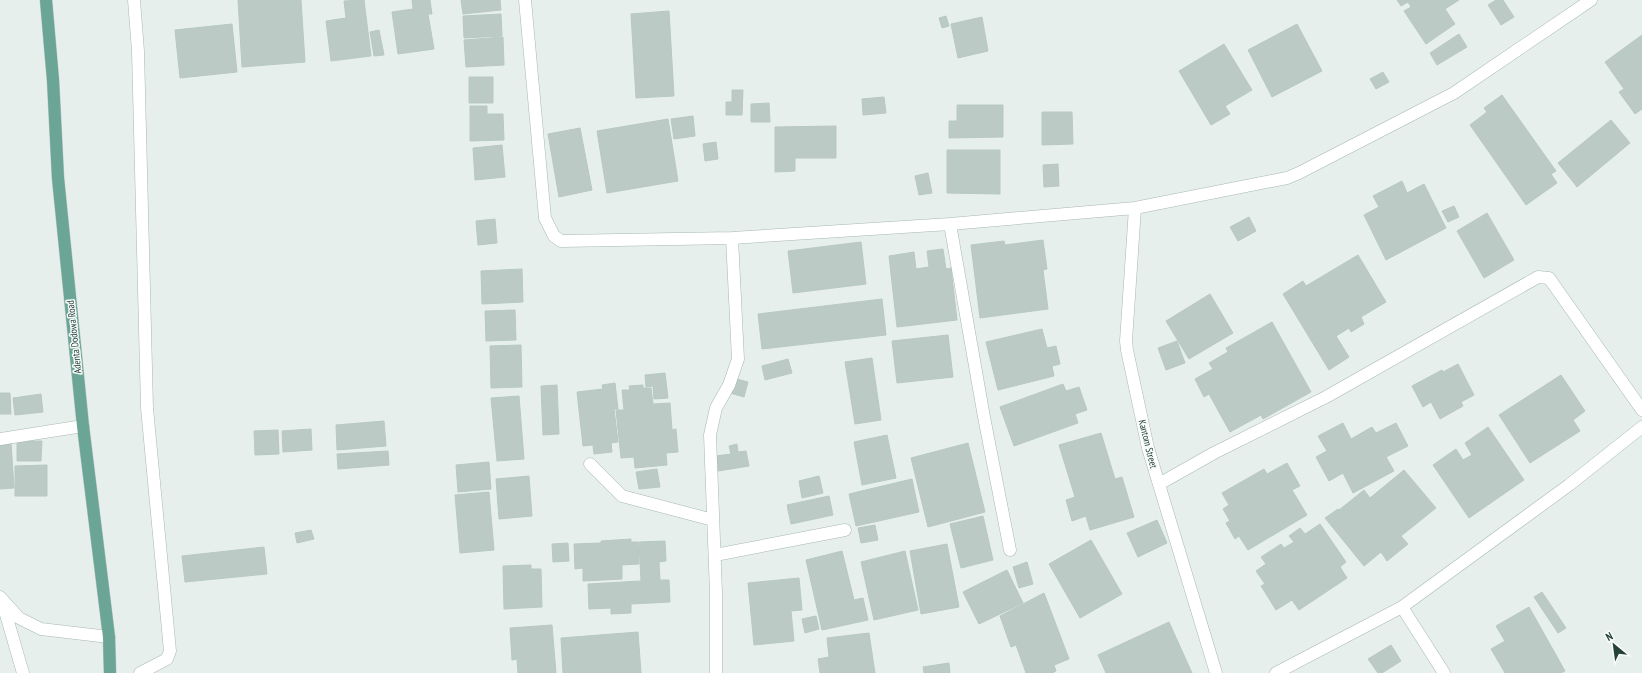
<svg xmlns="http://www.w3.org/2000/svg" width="1642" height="673" viewBox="0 0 1642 673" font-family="'PT Sans Narrow',sans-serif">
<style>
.building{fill:#bbcac4;stroke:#b8c9c2}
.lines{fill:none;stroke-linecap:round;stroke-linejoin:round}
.lane-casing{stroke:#a8b8b2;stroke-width:13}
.street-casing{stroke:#a8b8b2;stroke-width:13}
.primary-casing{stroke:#c2cac8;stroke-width:13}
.lane{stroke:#fff;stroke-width:12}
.street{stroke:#fff;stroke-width:12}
.primary{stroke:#6aa596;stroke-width:12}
.labels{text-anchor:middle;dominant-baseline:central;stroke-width:3;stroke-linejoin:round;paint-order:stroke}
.street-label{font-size:10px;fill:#24423a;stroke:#f7fbf9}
</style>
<rect width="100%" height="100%" fill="#e6efeb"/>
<path class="building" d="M238,0H301L305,62L242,67Z
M364,0L371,56L331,61L326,21L346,18L344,1Z
M412,0H430L432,14H428L434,49L398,54L392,12L413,9Z
M461,0H500L501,10L463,14Z
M1397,0H1459L1445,9L1455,24L1426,44L1404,11L1411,7L1408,2L1401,6Z
M1496,0H1503L1514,17L1501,25L1488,5Z
M669,11L674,96L636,98L631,14Z
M501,14L502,36L464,38L463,16Z
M946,16L949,26L942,28L939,18Z
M982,17L988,51L958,58L951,24Z
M232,24L237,72L180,78L175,30Z
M1297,24L1322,71L1272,97L1248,50Z
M379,30L384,55L374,56L370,32Z
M1459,34L1467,47L1437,65L1430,53Z
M1642,35V109L1635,114L1619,92L1624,89L1605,62Z
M503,37L504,65L466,67L464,40Z
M1224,44L1252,90L1225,106L1230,114L1211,125L1179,71Z
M1383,72L1389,82L1376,89L1370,79Z
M469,77H493V103H469Z
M732,90H743L742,115H726V102H732Z
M1502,95L1556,171L1551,174L1557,183L1526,205L1470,125L1487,112L1484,108Z
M884,97L886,113L863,115L862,99Z
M769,103L770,122H751V104Z
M957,105H1003V137L949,138V121H957Z
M470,106H487V114H503L504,140L470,141Z
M1042,112H1072L1073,144L1042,145Z
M693,116L695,136L674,139L671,119Z
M668,119L678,181L607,193L597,131Z
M1611,120L1630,143L1577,187L1558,163Z
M836,126V158H795V171L775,172V127Z
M580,128L592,190L559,197L548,134Z
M716,142L718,159L705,161L703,144Z
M502,145L505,177L475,180L473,148Z
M947,150H1000V194L947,193Z
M1058,164L1059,186L1044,187L1043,165Z
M928,173L932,193L919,195L915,176Z
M1402,181L1407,193L1424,184L1446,228L1386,260L1364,215L1379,207L1373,196Z
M1454,206L1459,217L1448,222L1442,211Z
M1487,213L1514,260L1484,278L1457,231Z
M1249,217L1256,231L1238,241L1230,227Z
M495,219L497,243L478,245L476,221Z
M1043,240L1047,269L1043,270L1048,309L980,318L971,245L1004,241L1005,245Z
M861,242L866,284L793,293L788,251Z
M943,249L946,269L951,268L957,320L897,327L889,256L914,252L916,269L929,267L927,251Z
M1358,255L1386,302L1361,317L1364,324L1351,332L1349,328L1336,336L1349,357L1329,370L1283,294L1303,281L1306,286Z
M522,269L523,302L482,304L481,271Z
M1210,294L1233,333L1189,359L1166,321Z
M882,299L886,335L762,349L758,314Z
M515,310L516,340L486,341L485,311Z
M1272,322L1311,392L1263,419L1261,415L1230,432L1209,394L1204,397L1195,379L1213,369L1209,363L1228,352L1226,348Z
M1042,329L1047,348L1056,346L1060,364L1052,366L1054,376L998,390L986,342Z
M948,335L953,377L897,383L892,341Z
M1177,341L1185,363L1166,370L1158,348Z
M521,345L522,387L491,388L490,346Z
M872,358L881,420L855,424L845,362Z
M788,359L792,373L765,380L762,366Z
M1458,364L1474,395L1461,402L1463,406L1440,419L1431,402L1423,407L1412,386L1442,370L1443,372Z
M665,373L668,398L654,399L653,386L646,387L645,375Z
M1561,375L1585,411L1573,420L1580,431L1530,463L1499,415Z
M733,378L748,382L744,397L730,393Z
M615,383L618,409H614L618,442L611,443L612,452L594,454L593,445L583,446L577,392L603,389L602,385Z
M1063,384L1066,391L1079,387L1087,410L1075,414L1078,423L1014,446L1000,407Z
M557,385L559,434L543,435L541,386Z
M643,385V388H651L653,404L670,403L672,430L676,429L678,452L666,453L667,465L635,468L634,457L621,458L616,410H624L622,390H630L629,386Z
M0,393H10L11,414H0Z
M41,394L43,412L15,415L13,398Z
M519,396L524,459L497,461L491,398Z
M384,421L386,446L337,450L336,425Z
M1343,423L1351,439L1372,427L1376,433L1396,423L1408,446L1386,457L1394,471L1353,493L1343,473L1329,481L1316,457L1327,451L1318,436Z
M1488,427L1524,480L1469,518L1433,465L1456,449L1463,460L1472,455L1465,443Z
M311,429L312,450L283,452L282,431Z
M278,430L279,454L255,455L254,431Z
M1101,433L1115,479L1122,477L1134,517L1090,530L1086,516L1072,521L1066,500L1075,497L1059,445Z
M887,435L896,478L862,485L854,442Z
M17,441H42L41,461H17Z
M11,442L14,488L0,489V443Z
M968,443L985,512L928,527L911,458Z
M737,444L738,452L746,451L749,466L718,471L716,456L731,454L729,446Z
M388,451L389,465L338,469L337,454Z
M489,462L491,489L458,492L456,465Z
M1287,463L1300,486L1292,490L1307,515L1248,550L1239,536L1235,539L1226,523L1230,521L1223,509L1229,505L1222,493L1264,469L1267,474Z
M47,465V496H15V466Z
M657,469L660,487L639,489L636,472Z
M1404,470L1436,508L1401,536L1408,544L1387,561L1381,552L1364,566L1325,518L1338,509L1339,510L1364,490L1370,498Z
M529,476L532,516L499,519L496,479Z
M819,476L823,493L802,498L799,481Z
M912,479L919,512L856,526L849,494Z
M489,492L494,550L460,553L455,495Z
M829,496L833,515L791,524L787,505Z
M983,516L993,560L961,568L950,524Z
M1157,520L1167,543L1138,557L1127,533Z
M1320,524L1346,562L1340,567L1347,578L1299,610L1292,600L1276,610L1261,586L1265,584L1256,571L1266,564L1261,557L1281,544L1284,548L1294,542L1289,536L1300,528L1305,534Z
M875,525L878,540L861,543L858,528Z
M311,530L314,539L297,543L295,533Z
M631,539V542H638L639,564L622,565V579L583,581V568L575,569L574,544L601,543V541Z
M1091,540L1122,594L1080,618L1049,564Z
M665,541L666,561L659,562L660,580H669L670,602L631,604V613L611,614V608L589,609L588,584L641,581L639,542Z
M568,543L569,561L553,562L552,544Z
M947,544L959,607L921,614L910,551Z
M264,547L267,574L185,582L182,556Z
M842,551L854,600L863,598L868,620L822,630L806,560Z
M905,551L918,610L874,620L861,562Z
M1027,562L1033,584L1019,588L1013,567Z
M531,565V569H541L542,607L504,609L503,566Z
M1007,570L1023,603L979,624L963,592Z
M799,578L802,610L791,611L794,641L754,645L748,583Z
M1542,592L1566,628L1558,633L1534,597Z
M1044,593L1069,659L1054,665L1056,671L1052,673H1026L1016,645L1011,647L1000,616Z
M1529,607L1565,671L1561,673H1505L1491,649L1505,641L1496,626Z
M816,616L819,629L805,633L802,619Z
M1169,622L1192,673H1106L1098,655Z
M552,625L556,673H518L517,659L512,660L510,628Z
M638,632L641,673H563L561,638Z
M869,633L875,673H820L818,659L829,657L827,638Z
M1391,645L1401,661L1382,673H1378L1368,659Z
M949,663L950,673H924L923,667Z"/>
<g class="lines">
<defs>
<path id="lane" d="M0,439L83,426
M715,555L845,530
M0,597L19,618L41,629L109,637
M2,601L23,673"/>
<path id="street" d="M134,0L138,51L147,408L170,651L167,659L140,673
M525,0L545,218L554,236L561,241L732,238L950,224L1135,208L1287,178L1299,173L1454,93L1591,0
M1135,208L1126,341L1127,350L1148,448L1216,673
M950,224L984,417L1010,550
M590,464L622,496L713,520
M1159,484L1214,453L1326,397L1538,277L1549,278L1642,410
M1402,607L1569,485L1642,427
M716,673V593L710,435L716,408L729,385L738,359L732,238
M1276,673L1402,607L1444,673"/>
<path id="primary" d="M46,0L53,80L58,178L83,426L109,637L110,673"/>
</defs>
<use href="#lane" class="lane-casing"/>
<use href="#street" class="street-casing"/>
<use href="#primary" class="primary-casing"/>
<use href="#lane" class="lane"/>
<use href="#street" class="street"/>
<use href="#primary" class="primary"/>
</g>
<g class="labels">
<g class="street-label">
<text transform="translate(74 337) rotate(-96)">Adenta Dodowa Road</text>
<text transform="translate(1148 444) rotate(76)">Kantom Street</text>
</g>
</g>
<g transform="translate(1614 645) rotate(331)" stroke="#f7fbf9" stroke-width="3" paint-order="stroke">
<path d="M0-3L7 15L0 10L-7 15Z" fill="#24423a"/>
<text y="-6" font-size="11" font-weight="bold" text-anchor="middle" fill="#24423a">N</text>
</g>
</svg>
